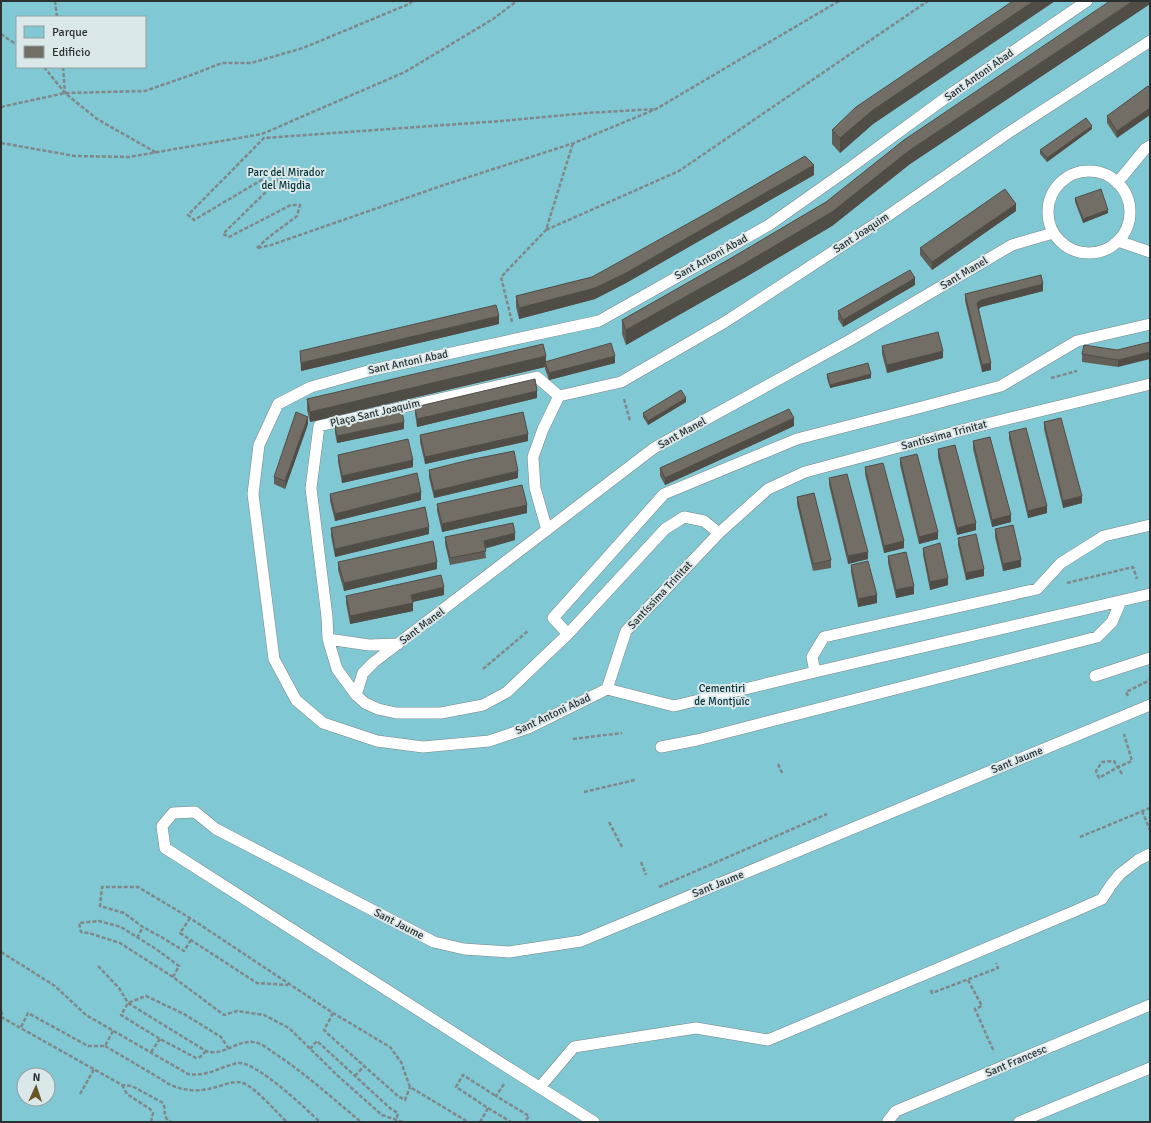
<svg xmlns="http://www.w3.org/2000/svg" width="1151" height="1123" viewBox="0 0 1151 1123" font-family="Signika,sans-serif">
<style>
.green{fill:#80c8d4;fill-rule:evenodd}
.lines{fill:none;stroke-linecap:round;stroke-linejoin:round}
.lane-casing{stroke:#7a8687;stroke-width:12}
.path{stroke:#7f8889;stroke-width:2.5;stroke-dasharray:4 2;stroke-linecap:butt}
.lane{stroke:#fff;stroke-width:11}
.wall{fill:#625f58}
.shaded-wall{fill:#504d47}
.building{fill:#726e66;stroke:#504d47}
.labels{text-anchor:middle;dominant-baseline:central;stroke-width:4;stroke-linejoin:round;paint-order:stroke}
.street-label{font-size:11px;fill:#2b3031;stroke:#dbe8ea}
.park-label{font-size:11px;fill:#043238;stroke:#dbe8ea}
</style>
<rect width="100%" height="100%" fill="#dbe8ea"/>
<path class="green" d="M1,1H1150V1122H1ZM17,17H145V67H17ZM24,1075H48V1099H24Z"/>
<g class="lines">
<defs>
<path id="lane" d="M1048 212a41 41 0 1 1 82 0a41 41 0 1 1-82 0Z
M1117,183L1145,149L1150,146
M1118,241L1150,252
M559,396L621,382L725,322L886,217L1008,133L1150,41
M547,530L535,488L533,457L543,429L559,396L537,377L319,426L311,488L327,617L328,639L337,669L356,695L365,703L378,709L396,713H441L483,705L507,692L568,634L665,529L684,517L704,521L719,533
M568,634L553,618L664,494L797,439L918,408L1001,386L1077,341L1150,324
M328,639L369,645L398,644
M815,672L812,657L824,637L1037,589L1061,563L1104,536L1150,525
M1095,676L1150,658
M607,689L528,728L489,741L423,747L377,741L323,723L296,700L274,659L253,494L259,445L278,404L311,387L368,371L599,321L769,225L847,170L955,91L1087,1
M607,689L626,631L719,533L768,489L805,472L966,429L1150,384
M607,689L674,706L815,672L1150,594
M356,695L363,673L374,662L654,448L850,340L1012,245L1053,233
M661,747L697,740L1097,637L1112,622L1121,601
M540,1087L574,1047L696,1028L768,1040L1075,911L1102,899L1111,885L1120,874L1138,860L1150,854
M594,1122L512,1070L165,848L162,826L173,813L195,812L216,829L434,942L464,949L509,952L581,941L1150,705
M888,1122V1121L896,1111L1150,1005
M1019,1122L1150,1068"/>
</defs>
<use href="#lane" class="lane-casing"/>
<path class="path" d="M55,1L57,17
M1,34L17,45
M44,67L65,93L97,119L157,153
M63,67L65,93
M1,107L65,93L145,91L194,74L222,63H251L303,48L409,4L413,1
M1,143L75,156L129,157L262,134L405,72L493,19L517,1
M546,230L679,171L928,1
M257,248L269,237L297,216L300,205H291L229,237L223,234L281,177L275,172L194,220L188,215L264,138L501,121L587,113L656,109
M258,248L271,245L441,186L574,143L656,109L839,1
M512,322L501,277L546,230L573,143
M1051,378L1077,371
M624,399L630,421
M1067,583L1133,567L1137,579
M483,669L528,631
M1128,696L1126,692L1150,680
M573,739L622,733
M778,764L783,775
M1122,774L1114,761L1102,762L1096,771L1099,778L1118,767L1132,761L1124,734
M584,792L635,780
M1142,811L1150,830
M609,822L622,847
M1080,837L1150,808
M641,862L646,875
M659,887L827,814
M190,918L180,933L257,983L288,985
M137,938L143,927
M191,940L184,951L163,938L143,927L124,913L100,906L102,887H138L190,918L333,1013L390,1047L401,1062L410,1087L468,1122
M1,952L55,986L86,1015L188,1074C201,1076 212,1072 224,1067C229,1066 234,1063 239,1063C258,1063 305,1108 320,1122
M98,966L119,988L128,1003L206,1051C223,1057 236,1040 253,1042C260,1042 268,1049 274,1053C305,1073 332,1098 361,1122
M173,977L179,966L156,949L121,927L99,921L79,923L81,932L89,933L120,943L173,977L224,1015L237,1011L264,1015L289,1028L338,1076L382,1115L403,1122
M968,980L982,1006L975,1009L994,1052
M931,990L932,993L998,968L996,963
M1,1011L3,1017
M333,1013L324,1030L328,1034L398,1096L405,1100L410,1087
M1,1017L122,1085L132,1086L163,1103C167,1112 161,1116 171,1122
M21,1027L28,1013L88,1046H105L113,1031
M105,1046L161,1079C177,1091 197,1093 216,1087C225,1085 234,1080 243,1083C256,1088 276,1112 287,1122
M310,1049L317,1041L391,1109L398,1113L396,1121
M206,1051L200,1057L196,1058L160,1039L121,1015L128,1003L146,996L184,1014L221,1037L229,1049
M151,1052L160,1039
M355,1076L364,1066
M504,1084L496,1096L529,1116L525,1122
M122,1085L127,1094L150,1109L153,1113L151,1122
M80,1094L94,1069
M488,1108L511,1122
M480,1122L488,1108L456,1087L463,1075L496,1096"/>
<use href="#lane" class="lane"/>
</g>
<path class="wall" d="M1013,1H1055L873,124L840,153L832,144V130Z
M1150,1V4L910,164L832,226L744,278L626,345L622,334V320L733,257L826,202Z
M1148,86L1117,138L1107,123V116Z
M1092,129L1047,162L1040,154V150Z
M814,175L626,283L595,299L519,319L516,307V296L592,277Z
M1075,198L1108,213L1083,223L1075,202Z
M1016,211L932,270L920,255V248Z
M915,285L843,327L838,319V311Z
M1043,291L981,307L979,309L991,370L982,372L965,301V294Z
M499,324L301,371L300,351Z
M1150,342L1118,367L1082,362V354L1117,350Z
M882,346L943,358L887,373L882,354Z
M546,362L615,363L549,380L545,369V367L310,422L307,410V399Z
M827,374L871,378L830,388L827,378Z
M537,398L417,427L415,414V407Z
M686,402L648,425L643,417V413Z
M1044,422L1082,503L1063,508L1044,429Z
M308,424L285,489L274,484V477Z
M335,426L404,429L337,443L335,433Z
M794,426L665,485L660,476V468Z
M1009,432L1047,513L1028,518L1009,439Z
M420,435L528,441L425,464L420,442Z
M973,441L1011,522L992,527L973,449Z
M938,449L976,530L957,535L938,457Z
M338,455L413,467L342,483L338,462Z
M900,458L938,539L919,544L900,465Z
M865,467L904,548L884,553L865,474Z
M429,470L518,478L434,498L429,478Z
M829,478L868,559L848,564L829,485Z
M330,494L421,500L335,521L330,501Z
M797,497L831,560V568L813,571L797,504Z
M437,504L527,513L442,532L437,511Z
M331,528L429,534L335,557L331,536Z
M995,529L1021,567L1003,571L995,537Z
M445,537L515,540L485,548L486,558L450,565L445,544Z
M958,538L984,576L966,580L958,545Z
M923,548L948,585L930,590L923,555Z
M888,556L914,594L896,598L888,563Z
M338,562L437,569L344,591L338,570Z
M851,565L877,603L858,607L851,572Z
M444,595L413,602V611L350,624L346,603V596Z"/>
<path class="shaded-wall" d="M1034,1H1055L873,124L840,153V138L873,110Z
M1133,1H1150V4L910,164L832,226L744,278L626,345V330L910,150Z
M1150,108V115L1117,138V131Z
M1092,126V129L1047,162V158Z
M814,165V175L626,283L595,299L519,319V308L595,288Z
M1016,204V211L932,270V262Z
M1108,210V213L1083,223V219Z
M915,278V285L843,327V320Z
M1043,284V291L981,307L977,311V303L981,300Z
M499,316V324L301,371V363Z
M943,351V358L887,373V365Z
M1150,352V359L1118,367V360Z
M546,356V365L545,362V367L310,422V412Z
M615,356V363L549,380V373Z
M991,363V370L982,372V365Z
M871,374V378L830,388V385Z
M537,391V398L417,427V419Z
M686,398V402L648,425V421Z
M308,417V424L285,489V481Z
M794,418V426L665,485V478Z
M404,422V429L337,443V436Z
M528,434V441L425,464V457Z
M413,460V467L342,483V476Z
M518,471V478L434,498V491Z
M421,492V500L335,521V514Z
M1082,496V503L1063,508V501Z
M527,505V513L442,532V524Z
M1047,506V513L1028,518V511Z
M1011,515V522L992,527V520Z
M976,523V530L957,535V528Z
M429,527V534L335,557V549Z
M938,532V539L919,544V537Z
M515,533V540L484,549V541Z
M904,541V548L884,553V546Z
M868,552V559L848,564V556Z
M1021,560V567L1003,571V564Z
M437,562V569L344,591V583Z
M984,569V576L966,580V573Z
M948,578V585L930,590V582Z
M914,586V594L896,598V590Z
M444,587V595L411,602V595Z
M877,595V603L858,607V599Z
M413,603V611L350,624V616Z"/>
<path class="building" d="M1013,1H1034L873,110L840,138L832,130L856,107Z
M1110,1H1133L910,150L832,212L744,264L626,330L622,320L733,257L826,202L904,140Z
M1148,86L1150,89V108L1117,131L1107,116Z
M1086,118L1092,126L1047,158L1040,150Z
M805,156L814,165L626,273L595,288L519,308L516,296L592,277L707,213Z
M1005,189L1016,204L932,262L920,248Z
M1101,189L1108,210L1083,219L1075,198Z
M910,270L915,278L843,320L838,311Z
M1041,275L1043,284L981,300L977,303L991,363L982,365L965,294Z
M496,305L499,316L301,363L300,351Z
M938,332L943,351L887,365L882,346Z
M1150,342V352L1118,360L1082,354L1084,345L1117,350Z
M611,343L615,356L549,373L545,362Z
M543,344L546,356L310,412L307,399Z
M868,363L871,374L830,385L827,374Z
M535,379L537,391L417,419L415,407Z
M681,390L686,398L648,421L643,413Z
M789,409L794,418L665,478L660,468Z
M402,411L404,422L337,436L335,426Z
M296,412L308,417L285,481L274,477Z
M523,412L528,434L425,457L420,435Z
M1061,418L1082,496L1063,501L1044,422Z
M1026,428L1047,506L1028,511L1009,432Z
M990,437L1011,515L992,520L973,441Z
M408,439L413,460L342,476L338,455Z
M955,445L976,523L957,528L938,449Z
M514,451L518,471L434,491L429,470L469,460Z
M917,454L938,532L919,537L900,458Z
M883,463L904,541L884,546L865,467Z
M417,473L421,492L335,514L330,494Z
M847,474L868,552L848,556L829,478Z
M522,485L527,505L442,524L437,504Z
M814,493L831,560L813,564L797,497Z
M425,507L429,527L335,549L331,528Z
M513,523L515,533L484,541L486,551L450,558L445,537Z
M1013,525L1021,560L1003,564L995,529Z
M976,534L984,569L966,573L958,538Z
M433,541L437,562L344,583L338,562Z
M940,543L948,578L930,582L923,548Z
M906,552L914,586L896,590L888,556Z
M868,561L877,595L858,599L851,565Z
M441,575L444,587L411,595L413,603L350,616L346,596Z"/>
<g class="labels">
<g class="street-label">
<text transform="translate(979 75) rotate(-35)">Sant Antoni Abad</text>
<text transform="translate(861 233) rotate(-33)">Sant Joaquim</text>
<text transform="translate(711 257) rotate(-29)">Sant Antoni Abad</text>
<text transform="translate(964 273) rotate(-31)">Sant Manel</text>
<text transform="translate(408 362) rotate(-12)">Sant Antoni Abad</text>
<text transform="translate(375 413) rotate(-13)">Plaça Sant Joaquim</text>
<text transform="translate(682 433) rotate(-29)">Sant Manel</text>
<text transform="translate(944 435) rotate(-15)">Santíssima Trinitat</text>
<text transform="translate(660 595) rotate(-47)">Santíssima Trinitat</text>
<text transform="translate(422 626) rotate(-37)">Sant Manel</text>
<text transform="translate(553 714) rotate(-25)">Sant Antoni Abad</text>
<text transform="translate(1017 760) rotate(-22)">Sant Jaume</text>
<text transform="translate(718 884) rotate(-22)">Sant Jaume</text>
<text transform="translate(399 924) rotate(27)">Sant Jaume</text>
<text transform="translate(1016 1061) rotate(-23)">Sant Francesc</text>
</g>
<g class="park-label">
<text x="286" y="172">Parc del Mirador<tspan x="286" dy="13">del Migdia</tspan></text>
<text x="722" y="688">Cementiri<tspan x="722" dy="13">de Montjuïc</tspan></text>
</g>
</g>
<rect width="1151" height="1123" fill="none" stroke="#2b3031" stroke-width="4"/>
<rect x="16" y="16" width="130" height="52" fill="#dbe8ea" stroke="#959ea0"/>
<rect x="24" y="26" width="20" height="12" fill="#80c8d4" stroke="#959ea0"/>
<text x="52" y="36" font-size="12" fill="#2b3031">Parque</text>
<rect x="24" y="46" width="20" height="12" fill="#726e66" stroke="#959ea0"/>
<text x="52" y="56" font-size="12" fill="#2b3031">Edificio</text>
<g transform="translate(36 1087) rotate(3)"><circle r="19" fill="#dbe8ea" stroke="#959ea0"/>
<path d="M0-3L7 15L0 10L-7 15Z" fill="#6c5525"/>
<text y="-6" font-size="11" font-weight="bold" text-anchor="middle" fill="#2b3031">N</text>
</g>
</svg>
